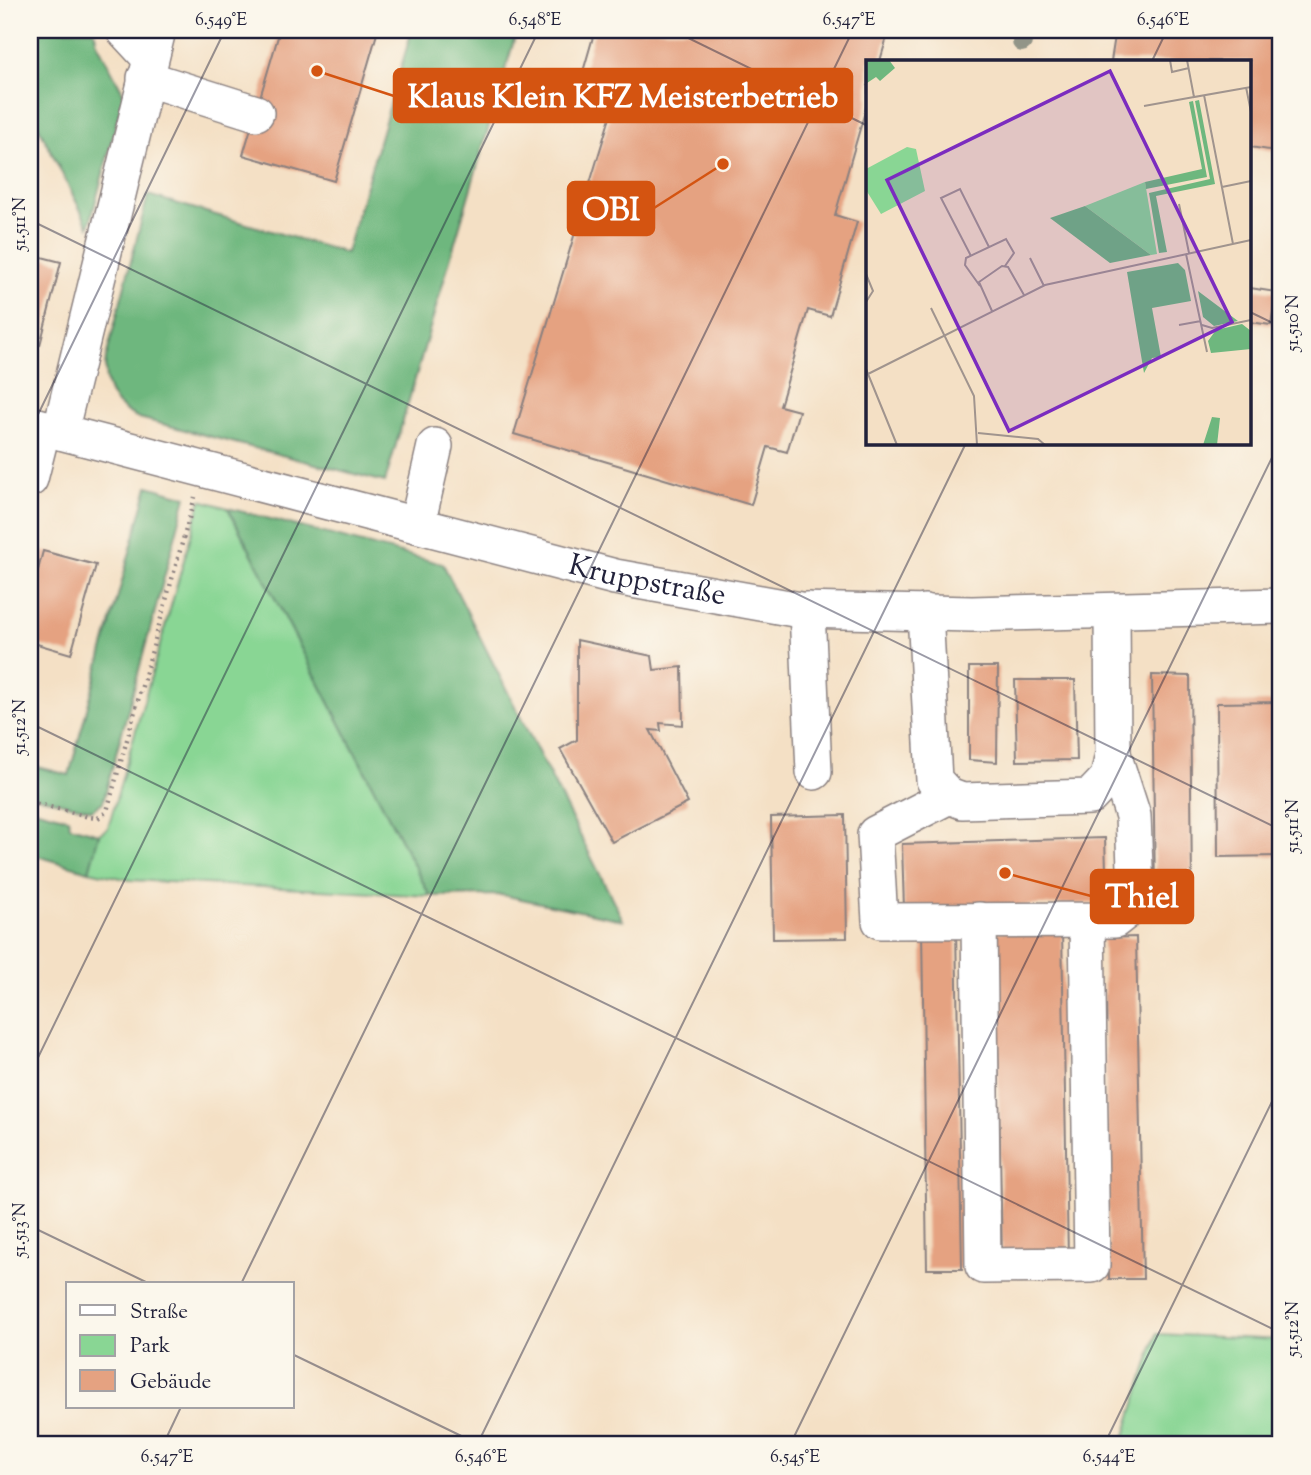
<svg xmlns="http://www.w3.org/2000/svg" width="1311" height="1475" viewBox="0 0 1311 1475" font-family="'Sorts Mill Goudy',serif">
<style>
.green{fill:#89d694;stroke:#567c68;stroke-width:2}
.forest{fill:#6eb77e;stroke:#486c5c;stroke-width:2}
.building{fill:#e5a281}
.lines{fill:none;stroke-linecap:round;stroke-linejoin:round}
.minor-casing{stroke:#8b8180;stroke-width:38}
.path{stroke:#8b8180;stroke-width:4.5;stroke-dasharray:2 5;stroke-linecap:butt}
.minor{stroke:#fff;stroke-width:35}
.tree{fill:#929588}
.ticks{fill:none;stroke:#22223b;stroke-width:2;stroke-opacity:0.45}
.labels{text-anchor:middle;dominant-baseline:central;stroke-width:5;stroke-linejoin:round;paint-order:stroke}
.street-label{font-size:30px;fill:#22223b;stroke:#fbf7ec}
.inset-road{fill:none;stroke:#a0948e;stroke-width:2}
.view{fill:#7b2cbf;fill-opacity:0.15;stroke:#7b2cbf;stroke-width:3.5}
.inset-edge{fill:none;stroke:#22223b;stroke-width:3.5}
.leader{fill:none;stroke:#d45411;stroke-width:2.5}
.callout-dot{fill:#d45411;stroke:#fbf7ec;stroke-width:2.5}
.callout{fill:#d45411;stroke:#d45411;stroke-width:2.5}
.callout-label{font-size:32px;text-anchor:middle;font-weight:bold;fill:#fff}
.neatline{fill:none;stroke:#22223b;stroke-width:2.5}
.ticks-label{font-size:18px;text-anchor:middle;fill:#22223b}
</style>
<rect width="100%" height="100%" fill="#fbf7ec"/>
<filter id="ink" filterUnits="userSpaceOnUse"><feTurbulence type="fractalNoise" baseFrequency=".0143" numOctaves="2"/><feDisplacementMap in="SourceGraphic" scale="14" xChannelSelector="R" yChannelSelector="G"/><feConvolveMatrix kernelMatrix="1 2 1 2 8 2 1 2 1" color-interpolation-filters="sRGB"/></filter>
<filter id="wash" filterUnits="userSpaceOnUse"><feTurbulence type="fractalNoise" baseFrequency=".00686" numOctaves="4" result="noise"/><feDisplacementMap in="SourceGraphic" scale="28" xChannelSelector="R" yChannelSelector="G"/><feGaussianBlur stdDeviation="1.57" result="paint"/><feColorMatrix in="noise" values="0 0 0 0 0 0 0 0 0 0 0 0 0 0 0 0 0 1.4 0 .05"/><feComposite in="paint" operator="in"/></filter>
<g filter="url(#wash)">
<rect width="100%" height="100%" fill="#f4e0c5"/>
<path class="green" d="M201,500L228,508L430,896L130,880L89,871L99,834L108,828Z
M1157,1334L1281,1340V1445H1122Z"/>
<path class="forest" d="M30,30H94L97,43L124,94L89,227L30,110Z
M412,30H517L385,482L139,418C112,407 102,387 106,358L148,195L346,253Z
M148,486L186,497L103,802L92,810L30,795V765L69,775Z
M228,508L443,564L623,920L502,895L430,896Z
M30,808L68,818L70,826L99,834L89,871L30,854Z"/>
<g id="blocks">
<path class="building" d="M280,30H378L334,181L243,155Z
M595,30H889L880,61H868V101L835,215L857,222L830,316L808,310L780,406L799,411L787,452L768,447L751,505L514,434L611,114L574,103Z
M1116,30H1259L1281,34V152L1250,147V61H1111Z
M30,254L61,262L40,345L30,343Z
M1250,288L1276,292L1271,325L1250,322Z
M43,551L96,565L71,654L30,642V572L37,574Z
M577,640L652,656L654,670L682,667L683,725L660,723L661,731L650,730L688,803L612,842L560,749L577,740Z
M969,667H998L997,762L969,760Z
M1152,675L1190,676L1192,889L1155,888Z
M1015,680H1075L1077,760L1017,761Z
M1281,702V856L1218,857L1217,703Z
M845,815L847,938L773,939L771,817Z
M1105,838L1107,903L904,909L902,844Z
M956,928L962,1269H927L922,929Z
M1062,930L1068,1258L1002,1260L996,932Z
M1136,937L1143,1279H1109L1103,938Z"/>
</g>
</g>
<g filter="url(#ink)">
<use href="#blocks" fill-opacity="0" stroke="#8b8180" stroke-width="2"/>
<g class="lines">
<defs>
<g id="minor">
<path d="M124,30L150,58"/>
<path d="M145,78L256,113"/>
<path id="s1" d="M30,424L615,577L800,610L972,614L1281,606"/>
<path d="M60,432L158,30"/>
<path d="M30,479L43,428"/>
<path d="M417,525L435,446"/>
<path d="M807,610L814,772"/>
<path d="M925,612L934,780L949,796L962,801L1090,797L1108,778L1113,754L1112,611"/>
<path d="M949,796L875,834L880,921L1115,920L1129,909L1136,893L1133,816L1113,754"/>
<path d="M979,920L983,1266L1092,1265L1087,921"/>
</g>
</defs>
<use href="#minor" class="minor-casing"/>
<path class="path" d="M30,802L89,817L98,818L107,811L195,497"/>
<use href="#minor" class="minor"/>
</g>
<circle class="tree" cx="1022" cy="42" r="10"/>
</g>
<path class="ticks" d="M672,30L868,126M1152,61L1167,30M30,220L1281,830M1250,312L1281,327M30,431L225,30M30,723L1281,1333M30,1074L539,30M30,1226L150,1284M241,1284L853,30M292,1354L480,1445M163,1445L181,1407M477,1445L966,443M790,1445L1281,439M1104,1445L1281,1083"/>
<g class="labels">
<g class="street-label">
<text stroke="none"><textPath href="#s1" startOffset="637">Kruppstraße</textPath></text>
</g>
</g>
<g transform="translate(866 60)">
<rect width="385" height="385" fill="#f4e0c5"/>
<path d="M41,87L50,89L59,131L15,154L0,130V109ZM279,122L291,194L285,195L219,146Z" fill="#89d694"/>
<path d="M0,0H23L29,8L14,21L10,17L1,23ZM333,40L349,124L290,136L301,192L293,193L283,133L344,119L329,41ZM327,41L341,117L280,129L279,122L336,109L323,42ZM219,146L285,195L244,203L184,158ZM312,203L319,210L325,241L286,248L295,297L286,298L278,313L261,212ZM332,231L372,261L348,266L337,257ZM376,264L385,271V289L345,293L342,281L350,270ZM346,357L354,358L351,385H337Z" fill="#6eb77e"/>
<path class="inset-road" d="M304,0L306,12L323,8M321,0L328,37L385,27M380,27L385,52M338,35L367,184M278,46L328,37M356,127L385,121M313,144L323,193M320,194L341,292M105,196L75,138L94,129L123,187M164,198L178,226M0,214L7,231L0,242M114,226L99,205L100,198L140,179L148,193L139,206M65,248L108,336L111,385M126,251L113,222L136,206L142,207L158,235M313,265L335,261M336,265L346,268L385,260M0,309L31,385M0,315L179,225L385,180M112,373L172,379L179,385"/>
<path class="view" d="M244,11L366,262L143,371L21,120Z"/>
<rect width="385" height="385" class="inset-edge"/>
</g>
<path class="leader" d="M317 71L394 96M723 164L654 208M1005 873L1091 896"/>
<g class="callout-dot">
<circle cx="317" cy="71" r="7"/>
<circle cx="723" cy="164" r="7"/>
<circle cx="1005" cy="873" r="7"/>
</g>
<g class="callout">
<rect x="394" y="69" width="458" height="53" rx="7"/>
<rect x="568" y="182" width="86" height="53" rx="7"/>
<rect x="1091" y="870" width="102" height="53" rx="7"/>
</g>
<g class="callout-label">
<text x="623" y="107">Klaus Klein KFZ Meisterbetrieb</text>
<text x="611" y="220">OBI</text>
<text x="1142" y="907">Thiel</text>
</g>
<rect width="1311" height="1475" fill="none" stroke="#fbf7ec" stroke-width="77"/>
<rect x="66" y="1282" width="228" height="126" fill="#fbf7ec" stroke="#a4a2a5" stroke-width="2"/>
<rect x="80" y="1305" width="35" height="10" fill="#ffffff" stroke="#a4a2a5" stroke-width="2"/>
<text x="130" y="1318" font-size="21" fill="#22223b">Straße</text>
<rect x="80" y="1335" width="35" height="21" fill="#89d694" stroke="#a4a2a5" stroke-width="2"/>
<text x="130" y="1352" font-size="21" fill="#22223b">Park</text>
<rect x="80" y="1370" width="35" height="21" fill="#e5a281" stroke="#a4a2a5" stroke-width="2"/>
<text x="130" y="1388" font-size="21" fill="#22223b">Gebäude</text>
<rect x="38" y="38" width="1234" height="1398" class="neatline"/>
<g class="ticks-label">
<text x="221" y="25">6.549°E</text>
<text x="535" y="25">6.548°E</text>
<text x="849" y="25">6.547°E</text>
<text x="1163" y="25">6.546°E</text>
<text transform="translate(19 224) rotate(-90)" y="6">51.511°N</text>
<text transform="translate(1292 323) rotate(-90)" y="6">51.510°N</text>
<text transform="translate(19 727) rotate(-90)" y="6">51.512°N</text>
<text transform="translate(1292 826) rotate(-90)" y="6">51.511°N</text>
<text transform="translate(19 1230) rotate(-90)" y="6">51.513°N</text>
<text transform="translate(1292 1329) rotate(-90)" y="6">51.512°N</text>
<text x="167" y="1462">6.547°E</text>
<text x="481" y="1462">6.546°E</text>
<text x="795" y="1462">6.545°E</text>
<text x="1109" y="1462">6.544°E</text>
</g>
</svg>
